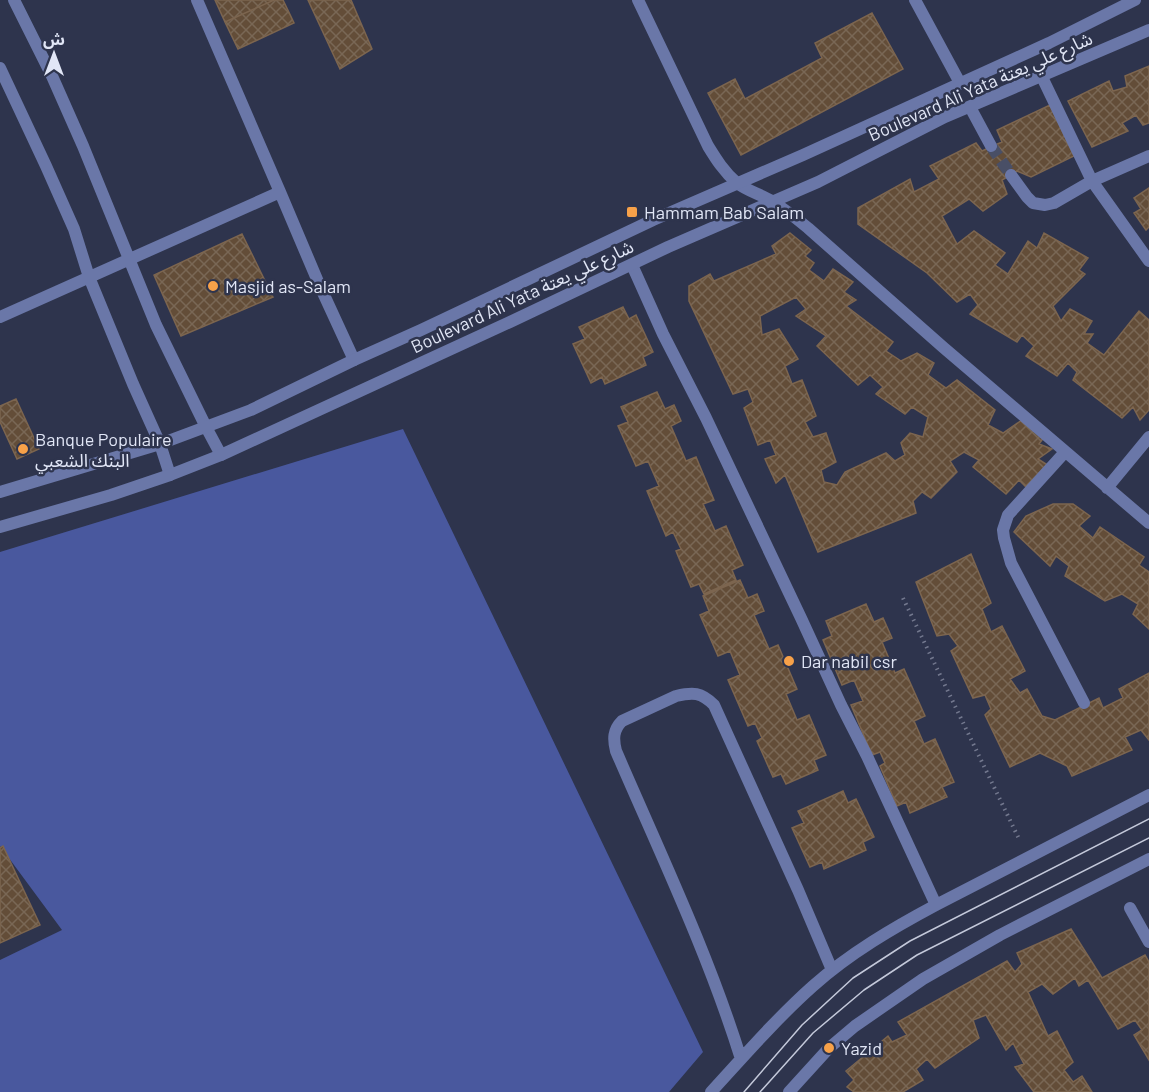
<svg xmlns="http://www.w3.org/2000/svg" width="1149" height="1092" viewBox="0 0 1149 1092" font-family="Barlow,'Noto Sans Arabic',sans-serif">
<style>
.grass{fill:#49589e}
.building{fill:url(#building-cross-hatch);stroke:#7c654f;stroke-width:1.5;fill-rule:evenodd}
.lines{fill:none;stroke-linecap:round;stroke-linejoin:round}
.minor-tunnel{stroke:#494f66;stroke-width:12;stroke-dasharray:12 6;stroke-linecap:butt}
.path{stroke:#73788e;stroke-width:4;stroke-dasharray:1.5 4.5;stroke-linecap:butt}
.pedestrian{stroke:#6a77a8;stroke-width:12}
.minor{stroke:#6a77a8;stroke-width:12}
.tertiary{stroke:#6a77a8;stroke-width:12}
.tram{stroke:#c4c9da;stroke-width:1.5}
.poi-dot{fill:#f7a149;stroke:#2e344d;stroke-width:2}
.labels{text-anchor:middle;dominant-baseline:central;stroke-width:5;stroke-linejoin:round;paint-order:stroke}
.street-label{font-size:18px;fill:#e1e6f6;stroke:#2e344d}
.poi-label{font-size:18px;fill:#e1e6f6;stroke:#2e344d;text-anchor:start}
</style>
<defs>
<pattern id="building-cross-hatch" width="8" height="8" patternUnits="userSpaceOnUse" patternTransform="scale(1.5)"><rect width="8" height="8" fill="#634d38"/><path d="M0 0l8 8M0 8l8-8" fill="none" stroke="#796755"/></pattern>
</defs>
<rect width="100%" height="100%" fill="#2e344d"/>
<path class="grass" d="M403,429L703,1052L669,1092H0V960L62,930L0,846V552Z"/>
<path class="building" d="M215,0H274L225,22Z
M274,0H283L294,23L238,49L225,22Z
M308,0H351L372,49L340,69Z
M872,13L903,69L741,155L708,93L735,79L745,99L822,58L815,43Z
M1149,66V123L1143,125L1136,115L1122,123L1128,131L1092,147L1068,101L1109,81L1113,91L1127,87L1125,76Z
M1050,105L1074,156L1031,177L1017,171L1002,180L1007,194L983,211L969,199L942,216L957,244L974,231L1005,253L995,265L1008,274L1028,241L1037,248L1044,233L1088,258L1079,270L1085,274L1053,306L1061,321L1070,309L1092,321L1084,334H1093L1087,343L1104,355L1139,311L1149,320V410L1140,420L1133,407L1122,418L1073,380L1077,372L1068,363L1057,376L1026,356L1034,346L1022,335L1017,342L970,314L978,305L970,294L957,302L927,273L858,224V208L910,179L914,192L939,179L930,166L976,143L982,151L1002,142L997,130Z
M1149,188V227L1146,230L1134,213L1141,209L1134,198Z
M790,233L811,250L805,256L814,263L809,270L824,281L833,269L853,282L844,292L856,300L846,306L893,342L886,351L901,361L917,353L934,363L928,375L946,388L957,380L995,410L988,425L1003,433L1022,420L1047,433L1039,444L1052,449L1038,459L1049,466L1027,488L1019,480L1006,494L973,467L979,460L964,452L950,461L957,472L931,498L922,492L913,501L916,513L818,552L785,475L776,483L765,459L776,455L770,440L758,445L744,408L753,402L748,389L733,394L689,301V286L710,274L714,281L776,254L772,246ZM796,297L806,309L796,316L826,336L817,346L858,385L870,375L883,387L876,394L905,414L912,407L928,417L923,437L910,433L901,443L905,455L895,461L886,453L845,472L837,485L824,482L821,470L836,462L826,433L813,437L805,422L816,416L802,380L792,384L785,366L798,359L779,329L762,335L760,316Z
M242,234L273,297L181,336L154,275Z
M623,307L629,319L636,315L653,352L643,357L646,365L605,384L602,377L591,383L573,344L585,339L579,327Z
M657,392L665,409L674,405L681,421L671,426L686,461L696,457L714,500L703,504L715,531L726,526L743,565L732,570L736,580L704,594L699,584L691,587L676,551L681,549L673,532L666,536L647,491L659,486L648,461L636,466L618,426L628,422L621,407Z
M16,399L39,449L17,459L0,422V406Z
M1053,504H1073L1090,516L1079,526L1093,538L1100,527L1144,557L1139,565L1149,572V629L1133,614L1138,604L1122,594L1105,601L1065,576L1069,566L1056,556L1050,566L1014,532L1026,516Z
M971,554L991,603L982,609L991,632L1002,626L1025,671L1010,679L1020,693L1027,689L1042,716L1055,720L1099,698L1103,708L1123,698L1119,689L1149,673V740L1141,730L1125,737L1132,750L1072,776L1067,766L1040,753L1010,767L985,715L991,709L985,695L973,698L951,651L958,646L949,634L937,636L916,582Z
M740,580L748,598L757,594L764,611L754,615L769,649L778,645L797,689L786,694L797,720L809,715L826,755L814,760L818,770L786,784L781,774L773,777L757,741L762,738L755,723L748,726L728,680L740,675L730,651L718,656L700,615L709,611L703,596Z
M866,604L874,622L883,618L892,638L882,642L895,673L904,669L925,716L914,721L924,744L935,739L954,782L942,787L947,797L910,813L906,802L897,806L880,766L885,763L880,752L872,755L851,705L863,701L854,680L842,685L823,640L832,636L826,621Z
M843,791L848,803L856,799L874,837L863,842L866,850L824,869L822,862L810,867L792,828L804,823L798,811Z
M3,846L40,925L0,943V848Z
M1071,929L1102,978L1145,955L1149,962V1060L1134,1035L1142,1030L1135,1020L1118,1029L1088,980L1079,986L1075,978L1053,994L1042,984L1028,992L1048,1036L1057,1031L1073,1062L1064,1070L1073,1082L1082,1076L1092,1092H1034L1015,1067L1024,1064L1013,1043L1006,1050L986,1015L973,1020L979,1038L935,1068L927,1059L916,1069L923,1080L903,1092H854L847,1087L854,1080L846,1071L888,1036L892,1042L907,1035L898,1022L1007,961L1015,972L1022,964L1017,953Z"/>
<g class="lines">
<path class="minor-tunnel" d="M991,146L1011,175"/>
<path class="path" d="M903,598L1020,841"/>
<path class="pedestrian" d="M1130,908L1149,942"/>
<path class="minor" d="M14,0L52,76L83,146L156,325L206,427L221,455
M197,0L280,192L319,284L354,360
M638,0L708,146C716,159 724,172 737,183C746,190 759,194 770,200C783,208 796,218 808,228L944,348L1149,523
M915,0L960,83
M0,68L46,166L74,229L89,277L133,384L160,444L170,475
M1041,75L1092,181L1149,261
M970,107L991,146
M1011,175L1027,197L1033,203L1045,205L1054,203L1092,181L1149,156
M632,265L663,334L706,418L801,618L841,705L867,756L936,905
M0,317L280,192
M1065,452L1008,515L1003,530L1004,538L1011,563L1084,703
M1107,488L1149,437
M741,1059C708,953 660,853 616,751C613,739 613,730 622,721L676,696C693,692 701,692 714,705L798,890L832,970
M711,1092C744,1056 777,1018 813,986C850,953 893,928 936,905L1149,795
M789,1092L829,1048L855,1026L923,979L1000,935L1149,859"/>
<path class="tertiary" d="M0,492L160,444L251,410L354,360L421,330L653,220L803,155L1049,43L1135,0
M0,527L111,495L170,475L221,455L510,322L668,247L818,182L945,117L1149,30"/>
<path class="tram" d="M744,1092L802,1025L853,978L910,941L1149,819
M760,1092L813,1033L864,990L917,955L1149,838"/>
</g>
<g class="poi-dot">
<rect x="626" y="206" width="12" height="12" rx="3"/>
<circle cx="213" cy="286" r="6"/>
<circle cx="23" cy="449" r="6"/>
<circle cx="789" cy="661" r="6"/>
<circle cx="829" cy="1048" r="6"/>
</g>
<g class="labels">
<g class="street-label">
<text transform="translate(980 86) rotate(-24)">Boulevard Ali Yata شارع علي يعتة</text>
<text transform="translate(522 296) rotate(-25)">Boulevard Ali Yata شارع علي يعتة</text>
</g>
<g class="poi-label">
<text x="644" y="212">Hammam Bab Salam</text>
<text x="225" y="286">Masjid as-Salam</text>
<text x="35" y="439">Banque Populaire<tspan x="35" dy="21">البنك الشعبي</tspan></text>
<text x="801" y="661">Dar nabil csr</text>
<text x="841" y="1048">Yazid</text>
</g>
</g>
<g transform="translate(54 54)" stroke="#2e344d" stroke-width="4.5" paint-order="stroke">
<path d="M0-4.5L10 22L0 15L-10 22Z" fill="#e1e6f6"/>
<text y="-9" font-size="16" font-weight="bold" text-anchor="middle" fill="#e1e6f6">ش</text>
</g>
</svg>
